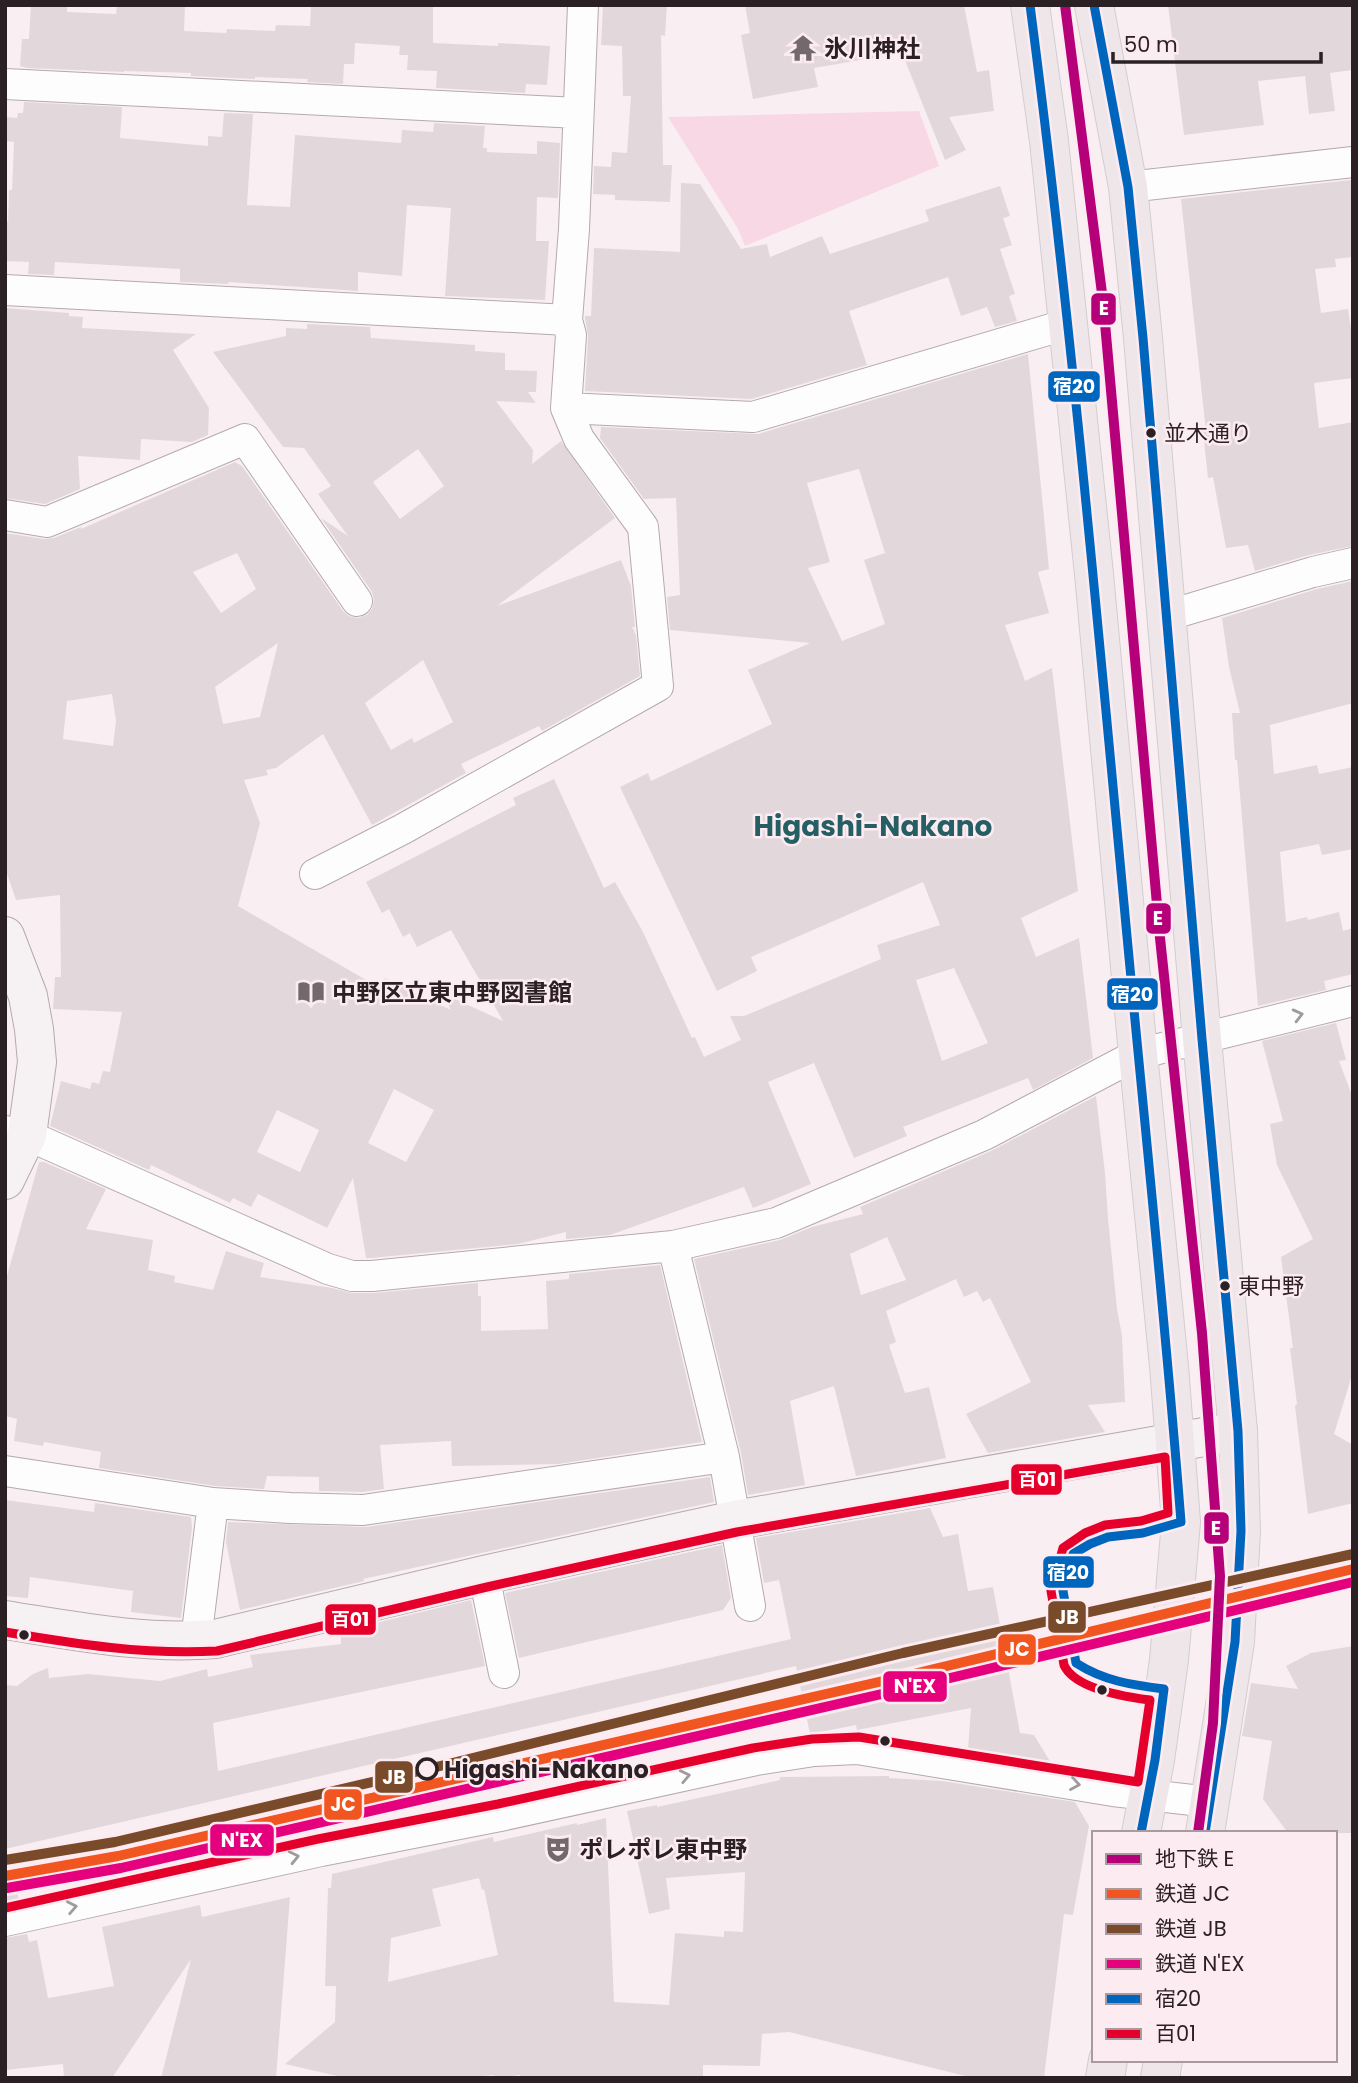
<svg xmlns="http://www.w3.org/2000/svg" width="1358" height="2083" viewBox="0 0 1358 2083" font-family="Poppins,'Noto Sans JP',sans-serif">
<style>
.green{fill:#f9d8e5}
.building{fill:#e2d8dc;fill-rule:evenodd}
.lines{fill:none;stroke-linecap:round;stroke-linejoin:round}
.street-casing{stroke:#b4aaae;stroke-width:32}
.secondary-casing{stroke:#b4aaae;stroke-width:40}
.primary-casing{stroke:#d2cdcf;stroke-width:40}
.street{stroke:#fefdfd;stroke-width:30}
.secondary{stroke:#f6f1f3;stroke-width:38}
.primary{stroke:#efe6ea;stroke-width:38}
.bus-1-casing{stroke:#fdebf2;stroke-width:14}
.bus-2-casing{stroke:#fdebf2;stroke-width:14}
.bus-1{stroke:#0065bd;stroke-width:9}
.bus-2{stroke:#e4002b;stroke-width:9}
.rail-1-casing{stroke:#fdebf2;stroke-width:16}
.rail-2-casing{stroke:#fdebf2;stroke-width:16}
.rail-3-casing{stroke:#fdebf2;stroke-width:16}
.rail-1{stroke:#f15620;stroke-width:10}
.rail-2{stroke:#7a4b2a;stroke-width:10}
.rail-3{stroke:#e5007d;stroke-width:10}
.metro-1-casing{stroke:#fdebf2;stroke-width:16}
.metro-1{stroke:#b6007a;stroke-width:10}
.oneway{stroke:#9f9a9b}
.bus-dot{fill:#2b2024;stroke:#fdebf2;stroke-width:2.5}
.stop-dot{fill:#fdebf2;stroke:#2b2024;stroke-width:3.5}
.labels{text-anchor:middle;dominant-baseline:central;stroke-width:5;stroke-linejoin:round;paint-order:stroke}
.bus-label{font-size:22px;fill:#2b2024;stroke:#fdebf2;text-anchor:start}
.poi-label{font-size:24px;font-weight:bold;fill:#2b2024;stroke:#fdebf2;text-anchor:start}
.stop-label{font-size:24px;font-weight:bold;fill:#2b2024;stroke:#fdebf2;text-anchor:start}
.quarter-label{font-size:28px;font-weight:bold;fill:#255f64;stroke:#fdebf2}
.line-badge{stroke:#fdebf2;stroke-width:2.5}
.badge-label{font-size:19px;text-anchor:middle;font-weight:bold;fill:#fff}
</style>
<rect width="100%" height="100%" fill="#f9eff3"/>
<path class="green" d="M919,111L939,166L745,246L738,229L668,117Z"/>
<path class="building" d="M31,5H67V12L116,14L117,5H185L184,31L226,33L227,29L275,31L276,25L310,26L311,5H433V43L498,46V43L550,46L547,85L526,84L525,93L436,88L437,71L407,70L408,55H399L400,46L355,43L354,64H344L343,84L307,82L308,79L255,77V79L191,76V73L124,71V72L27,68L20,66L22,39H29Z
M603,5H667L665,36L661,35L663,165H672L670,202L615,200V195L593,194L594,166L611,167L612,152L627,153L631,96H623L622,46L601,45Z
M745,5H964L977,72L989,70L994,111L949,117L966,150L945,160L902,53L814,68L818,87L753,99L741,35L750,33Z
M1168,5H1353V70L1330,73L1335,111L1309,114L1305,76L1258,81L1264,125L1184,135Z
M24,102L122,107L120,138L208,146V136L222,137L224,113L253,114L247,205L290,207L295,135L401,143L402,130L433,132L434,123L485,126L483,148H487V152L537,154V141L560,143L558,198L537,197L536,241H549L545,300L445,296L451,208L407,205L402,276L358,272V291L229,282L228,284L180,282V269L109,265L55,262L54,275L28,274L29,262L5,261V221L8,222L9,190H12L14,142L5,141V117L17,118L18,113H23Z
M1351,180L1353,257L1335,259L1336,267L1315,269L1321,313L1348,309L1353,343V378L1314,383L1319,428L1353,422V546L1309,555L1255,571L1248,545L1226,548L1213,477L1208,478L1203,432H1206L1181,199Z
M681,183L700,184L741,249L767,244L770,257L822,236L830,254L929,221L925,210L1000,186L1010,216L1003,218L1012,245L1000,249L1015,294L1009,296L1017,321L995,327L987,307L961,316L948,277L849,311L867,365L751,399L585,391L588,336L585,318V316H591L594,248L680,252Z
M5,308L69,313V316L83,317L82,328L196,334L173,350L209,408L208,435L192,442L141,439L140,460L78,456L80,489L45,504L5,498Z
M307,324L370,327L371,338L475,345V351L505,353V370L537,371L536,392H528L536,403L496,401L533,450L532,464L561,441L615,518L497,606L621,560L631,586L635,627H632L636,635L640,676L542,731L539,726L461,764L466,773L372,825L323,734L276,768L266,770L268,775L244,780L260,823L238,906L380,988L385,978L451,1010L442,993L503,1021L451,930L417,947L410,933L403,937L389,909L382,913L366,882L516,805L513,798L554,779L604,888L615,882L643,932L692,1038L695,1037L704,1057L741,1040L730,1016H744L881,959L877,945L940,925L923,882L751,957L757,971L717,991L620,787L648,773L651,781L772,724L748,670L810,643L670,630L667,597L680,595L676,498L644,499L600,438L601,427L758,434L1028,354L1049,569L1038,572L1049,613L1005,625L1025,681L1052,668L1078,891L1021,918L1036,957L1079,938L1093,1058L1033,1090L1028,1078L903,1127L907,1136L854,1158L814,1063L768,1082L811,1184L753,1208L744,1187L610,1235L566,1239V1232L518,1244L371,1258H366L353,1178L327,1228L258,1194L251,1207L233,1198L230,1203L151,1165L149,1170L50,1126L61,1081L90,1089L92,1082L99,1084L103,1071L110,1072L122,1012L53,1009L55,977H61L60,895L16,900L5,868V533L44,539L54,538L81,527V529L235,462L242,466L343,611L349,616L358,618L367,615L372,609L374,600L372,592L321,518L348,536L318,494L331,486L304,448L283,447L213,352L286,336V328L307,329ZM418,449L444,486L400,519L373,482ZM859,469L885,553L864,560L885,624L842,641L808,568L830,562L807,483ZM237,553L256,589L221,613L193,572ZM278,643L260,717L223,724L215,687ZM423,660L453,722L414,743L412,738L391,750L365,703ZM112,694L116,721L113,746L63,739L67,701ZM954,968L988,1043L942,1061L916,980ZM394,1089L434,1110L406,1162L368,1143ZM277,1110L319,1130L300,1172L257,1152Z
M1353,581V703L1270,725L1274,774L1317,765L1319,774L1353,767V849L1322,855L1319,844L1280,852L1286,922L1307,917L1308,920L1339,912L1343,931L1353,928V974L1324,981L1326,990L1258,1006L1237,760H1235L1232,713H1240L1229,667L1222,618L1317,589Z
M1336,1023L1346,1060L1339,1061L1353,1098V1372L1334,1434L1353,1445V1503L1308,1514L1295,1406L1297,1404L1290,1348H1293L1281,1257L1313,1239L1277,1165L1270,1124L1283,1121L1262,1041Z
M1096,1096L1105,1173L1108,1218L1117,1309L1122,1336L1125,1402L1088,1405L1105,1432L988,1453L966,1414L1031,1382L990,1298L983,1302L977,1291L964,1297L956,1279L886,1311L896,1342L889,1345L905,1393L929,1387L946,1458L856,1476L834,1386L790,1401L805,1485L748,1495L741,1453L694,1259L780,1240L812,1227L863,1214L860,1207L991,1151ZM887,1237L906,1280L861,1295L850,1254Z
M39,1162H44L106,1189L86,1229L153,1240L148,1270L175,1276L174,1282L213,1290L226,1251L264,1263L260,1277L332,1288L352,1293H374L478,1283V1296H481V1331L548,1329L546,1281L569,1279V1274L660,1265L702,1442L558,1464L452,1466L451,1441L380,1445L384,1489L362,1492L319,1491V1477L267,1476L264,1489L215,1486L99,1468L101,1452L44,1442L43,1446L14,1441L17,1419L5,1416V1283Z
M710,1477L714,1502L363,1579L364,1581L240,1610L226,1542L228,1522L366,1527Z
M5,1500L94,1512L95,1503L191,1517L192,1528L181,1618L131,1612L133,1591L30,1577L28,1598L5,1596Z
M930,1508L943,1537L958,1534L968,1591L993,1587L1020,1733L1034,1735L1051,1763L968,1749L971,1708L857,1730L856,1725L810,1734L796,1666L5,1849V1685L17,1686L33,1674L48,1668L49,1678L88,1674L160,1681L207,1669L208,1677L253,1667L250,1655L341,1644V1635L330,1634L471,1600L485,1666L213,1723L218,1771L791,1639L779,1580L764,1583L756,1538Z
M722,1545L731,1598L723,1610L519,1658L505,1593Z
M1353,1646V1833H1288L1263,1799L1272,1741L1242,1736L1251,1683L1298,1689L1286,1666L1311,1653Z
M889,1776V1778L942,1781L1075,1802L1089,1826L1073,1915L1064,1914L1044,2078H973L789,2032L762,2034L760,2066L703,2065V2078H520V2075L497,2078H494V2075L460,2078H346L285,2064L335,2022L336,1986H325L328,1888H331L332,1874L493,1837L494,1842L577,1823V1825L606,1818L614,2002L669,2005L675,1933L724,1937V1931L743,1932L745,1872L666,1878L670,1909L649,1914L627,1811L657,1805V1807L749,1787L780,1780V1777ZM479,1878L482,1890L484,1889L498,1955L388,1982L391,1938L441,1926L432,1889Z
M14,1879L19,1900L5,1903V1880Z
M290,1897L276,2078H161L191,1959L112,2078H64L63,2064L5,2070V1938L27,1934L29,1942L37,1940L48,1998L55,1997L114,1986L102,1927L200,1905L202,1917Z"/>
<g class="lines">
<defs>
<path id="street" d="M5,84L578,113
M1128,187L1353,162
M5,290L567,320
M566,408L753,417L1068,324
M5,515L47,522L245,439L357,601
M1166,616L1313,572L1353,563
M315,874L403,829L658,686L643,527L579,439L566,408L571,335L567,320L574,229L583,5
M5,1131L27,1135L328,1269L352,1276H372L673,1246L776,1223L984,1135L1138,1054L1353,1001
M673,1246L724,1457L750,1606
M5,1471L213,1503L290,1508L363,1510L724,1457
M484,1575L504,1673
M196,1640L213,1503
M5,1921L321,1851L500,1816L756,1760L814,1751L857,1749L1113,1791L1210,1802"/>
<path id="secondary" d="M5,936L28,996L34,1029L37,1062L27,1135L5,1180
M5,1620C75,1631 144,1645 215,1639L484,1575L735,1520L1238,1431"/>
<path id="primary" d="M1030,5L1049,141L1094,574L1138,1054L1169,1366L1181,1522L1169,1660L1155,1760L1141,1833
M1094,5L1128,187L1143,338L1202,1039L1238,1431L1241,1531L1235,1642L1205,1833
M1105,2078L1108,2060
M1160,2078L1163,2060"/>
</defs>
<use href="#street" class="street-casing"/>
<use href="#secondary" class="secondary-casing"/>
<use href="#primary" class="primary-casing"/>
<use href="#street" class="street"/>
<use href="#secondary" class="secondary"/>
<use href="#primary" class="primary"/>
<defs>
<path id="bus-1" d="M1030,5C1069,304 1096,604 1124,904C1143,1110 1165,1316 1181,1522L1143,1533L1108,1537L1090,1544L1073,1554L1063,1591L1076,1663C1104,1681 1132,1685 1164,1689L1155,1760L1141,1833
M1094,5L1128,187L1143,338L1202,1039L1238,1431L1241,1531L1235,1642L1205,1833"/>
<path id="bus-2" d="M5,1632C76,1644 145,1655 217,1651L487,1587L737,1532L1165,1457L1168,1513L1141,1521L1105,1525L1085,1533L1063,1548L1051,1591L1064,1665C1075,1689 1127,1697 1150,1700L1138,1782L859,1737L812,1739L753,1748L498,1804L318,1839L5,1908"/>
</defs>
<use href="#bus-1" class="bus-1-casing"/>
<use href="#bus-2" class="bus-2-casing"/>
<use href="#bus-1" class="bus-1"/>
<use href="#bus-2" class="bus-2"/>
<defs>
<path id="rail-1" d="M5,1876L118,1856L905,1676L1353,1569"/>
<path id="rail-2" d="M5,1860L115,1842L428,1769L903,1653L1353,1554"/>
<path id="rail-3" d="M7,1888L121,1868L908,1688L1353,1582"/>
</defs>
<use href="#rail-1" class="rail-1-casing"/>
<use href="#rail-2" class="rail-2-casing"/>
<use href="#rail-3" class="rail-3-casing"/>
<use href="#rail-1" class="rail-1"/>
<use href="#rail-2" class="rail-2"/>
<use href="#rail-3" class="rail-3"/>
<defs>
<path id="metro-1" d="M1065,5L1103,301L1160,938L1202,1333L1220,1576L1213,1723L1198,1833"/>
</defs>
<use href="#metro-1" class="metro-1-casing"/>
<use href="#metro-1" class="metro-1"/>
</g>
<defs><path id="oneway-chevron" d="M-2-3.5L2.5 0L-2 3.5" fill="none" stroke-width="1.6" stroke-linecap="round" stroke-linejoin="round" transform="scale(1.75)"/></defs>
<g class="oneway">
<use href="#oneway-chevron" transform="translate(1298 1015) rotate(-14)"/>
<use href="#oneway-chevron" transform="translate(685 1776) rotate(-12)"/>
<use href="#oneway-chevron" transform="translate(1075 1784) rotate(9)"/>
<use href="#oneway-chevron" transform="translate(294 1857) rotate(-13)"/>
<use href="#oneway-chevron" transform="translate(72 1907) rotate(-11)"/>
</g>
<defs>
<symbol id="temple-bare" viewBox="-9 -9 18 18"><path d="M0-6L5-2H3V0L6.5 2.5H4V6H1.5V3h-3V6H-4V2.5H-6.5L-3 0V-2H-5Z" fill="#73686c" stroke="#fdebf2" stroke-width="2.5" paint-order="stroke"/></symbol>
<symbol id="library-bare" viewBox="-9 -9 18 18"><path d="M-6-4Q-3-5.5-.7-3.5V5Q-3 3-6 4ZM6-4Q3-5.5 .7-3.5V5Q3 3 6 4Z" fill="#73686c" stroke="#fdebf2" stroke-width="2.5" paint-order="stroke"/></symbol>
<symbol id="theatre-bare" viewBox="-9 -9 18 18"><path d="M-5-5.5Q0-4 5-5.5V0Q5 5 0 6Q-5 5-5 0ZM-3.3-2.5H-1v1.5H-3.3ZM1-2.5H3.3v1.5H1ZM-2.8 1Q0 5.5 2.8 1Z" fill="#73686c" stroke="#fdebf2" stroke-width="2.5" paint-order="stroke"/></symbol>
</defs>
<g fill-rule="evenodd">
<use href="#temple-bare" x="784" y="29" width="38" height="38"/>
<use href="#library-bare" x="292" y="973" width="38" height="38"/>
<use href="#theatre-bare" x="539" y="1830" width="38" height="38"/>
</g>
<g class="bus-dot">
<circle cx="1151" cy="433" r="6"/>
<circle cx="1225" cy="1286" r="6"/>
<circle cx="24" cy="1635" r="6"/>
<circle cx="1102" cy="1690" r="6"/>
<circle cx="885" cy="1741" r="6"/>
</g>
<circle class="stop-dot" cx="427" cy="1769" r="10"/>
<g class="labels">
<g class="bus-label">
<text x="1164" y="433">並木通り</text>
<text x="1238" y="1286">東中野</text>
</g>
<g class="poi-label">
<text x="824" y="48">氷川神社</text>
<text x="332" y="992">中野区立東中野図書館</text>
<text x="579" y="1849">ポレポレ東中野</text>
</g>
<g class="stop-label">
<text x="444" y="1769">Higashi-Nakano</text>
</g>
<g class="quarter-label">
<text x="873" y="826">Higashi-Nakano</text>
</g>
</g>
<g class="line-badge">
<rect x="1090" y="292" width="27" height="34" rx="7" fill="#b6007a"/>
<rect x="1047" y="370" width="54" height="33" rx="7" fill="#0065bd"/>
<rect x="1145" y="902" width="27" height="33" rx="7" fill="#b6007a"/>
<rect x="1106" y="977" width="53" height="34" rx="7" fill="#0065bd"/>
<rect x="1010" y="1463" width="53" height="33" rx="7" fill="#e4002b"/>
<rect x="1203" y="1511" width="27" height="34" rx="7" fill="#b6007a"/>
<rect x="1042" y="1555" width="53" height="34" rx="7" fill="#0065bd"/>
<rect x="1047" y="1600" width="40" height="34" rx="7" fill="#7a4b2a"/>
<rect x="324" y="1603" width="53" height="33" rx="7" fill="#e4002b"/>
<rect x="997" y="1633" width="40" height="33" rx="7" fill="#f15620"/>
<rect x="882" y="1670" width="66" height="33" rx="7" fill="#e5007d"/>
<rect x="374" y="1760" width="40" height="34" rx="7" fill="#7a4b2a"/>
<rect x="323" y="1788" width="40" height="33" rx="7" fill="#f15620"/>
<rect x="209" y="1823" width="66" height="34" rx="7" fill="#e5007d"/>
</g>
<g class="badge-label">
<text x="1104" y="315">E</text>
<text x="1074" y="393">宿20</text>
<text x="1158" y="925">E</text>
<text x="1132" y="1001">宿20</text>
<text x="1037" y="1486">百01</text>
<text x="1216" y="1535">E</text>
<text x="1068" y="1579">宿20</text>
<text x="1067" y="1624">JB</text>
<text x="350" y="1626">百01</text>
<text x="1017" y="1656">JC</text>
<text x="915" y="1693">N'EX</text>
<text x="394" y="1784">JB</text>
<text x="343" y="1811">JC</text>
<text x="242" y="1847">N'EX</text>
</g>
<rect width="1358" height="2083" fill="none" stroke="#2b2024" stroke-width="14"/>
<rect x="1092" y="1831" width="245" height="231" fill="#fdebf2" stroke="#a99aa0" stroke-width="2"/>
<rect x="1106" y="1854" width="35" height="10" fill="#b6007a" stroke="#a99aa0" stroke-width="2"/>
<text x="1155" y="1866" font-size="21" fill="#2b2024">地下鉄 E</text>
<rect x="1106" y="1889" width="35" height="10" fill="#f15620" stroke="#a99aa0" stroke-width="2"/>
<text x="1155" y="1901" font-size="21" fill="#2b2024">鉄道 JC</text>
<rect x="1106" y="1924" width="35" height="10" fill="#7a4b2a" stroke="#a99aa0" stroke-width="2"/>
<text x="1155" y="1936" font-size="21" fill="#2b2024">鉄道 JB</text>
<rect x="1106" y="1959" width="35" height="10" fill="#e5007d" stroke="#a99aa0" stroke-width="2"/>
<text x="1155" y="1971" font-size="21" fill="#2b2024">鉄道 N'EX</text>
<rect x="1106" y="1994" width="35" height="10" fill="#0065bd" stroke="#a99aa0" stroke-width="2"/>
<text x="1155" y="2006" font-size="21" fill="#2b2024">宿20</text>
<rect x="1106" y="2029" width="35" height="10" fill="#e4002b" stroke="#a99aa0" stroke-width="2"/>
<text x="1155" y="2041" font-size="21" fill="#2b2024">百01</text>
<path d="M1113 52v10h208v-10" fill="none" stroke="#2b2024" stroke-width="3.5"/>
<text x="1124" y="52" font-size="21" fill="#2b2024" stroke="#fdebf2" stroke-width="5" paint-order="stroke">50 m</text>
</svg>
